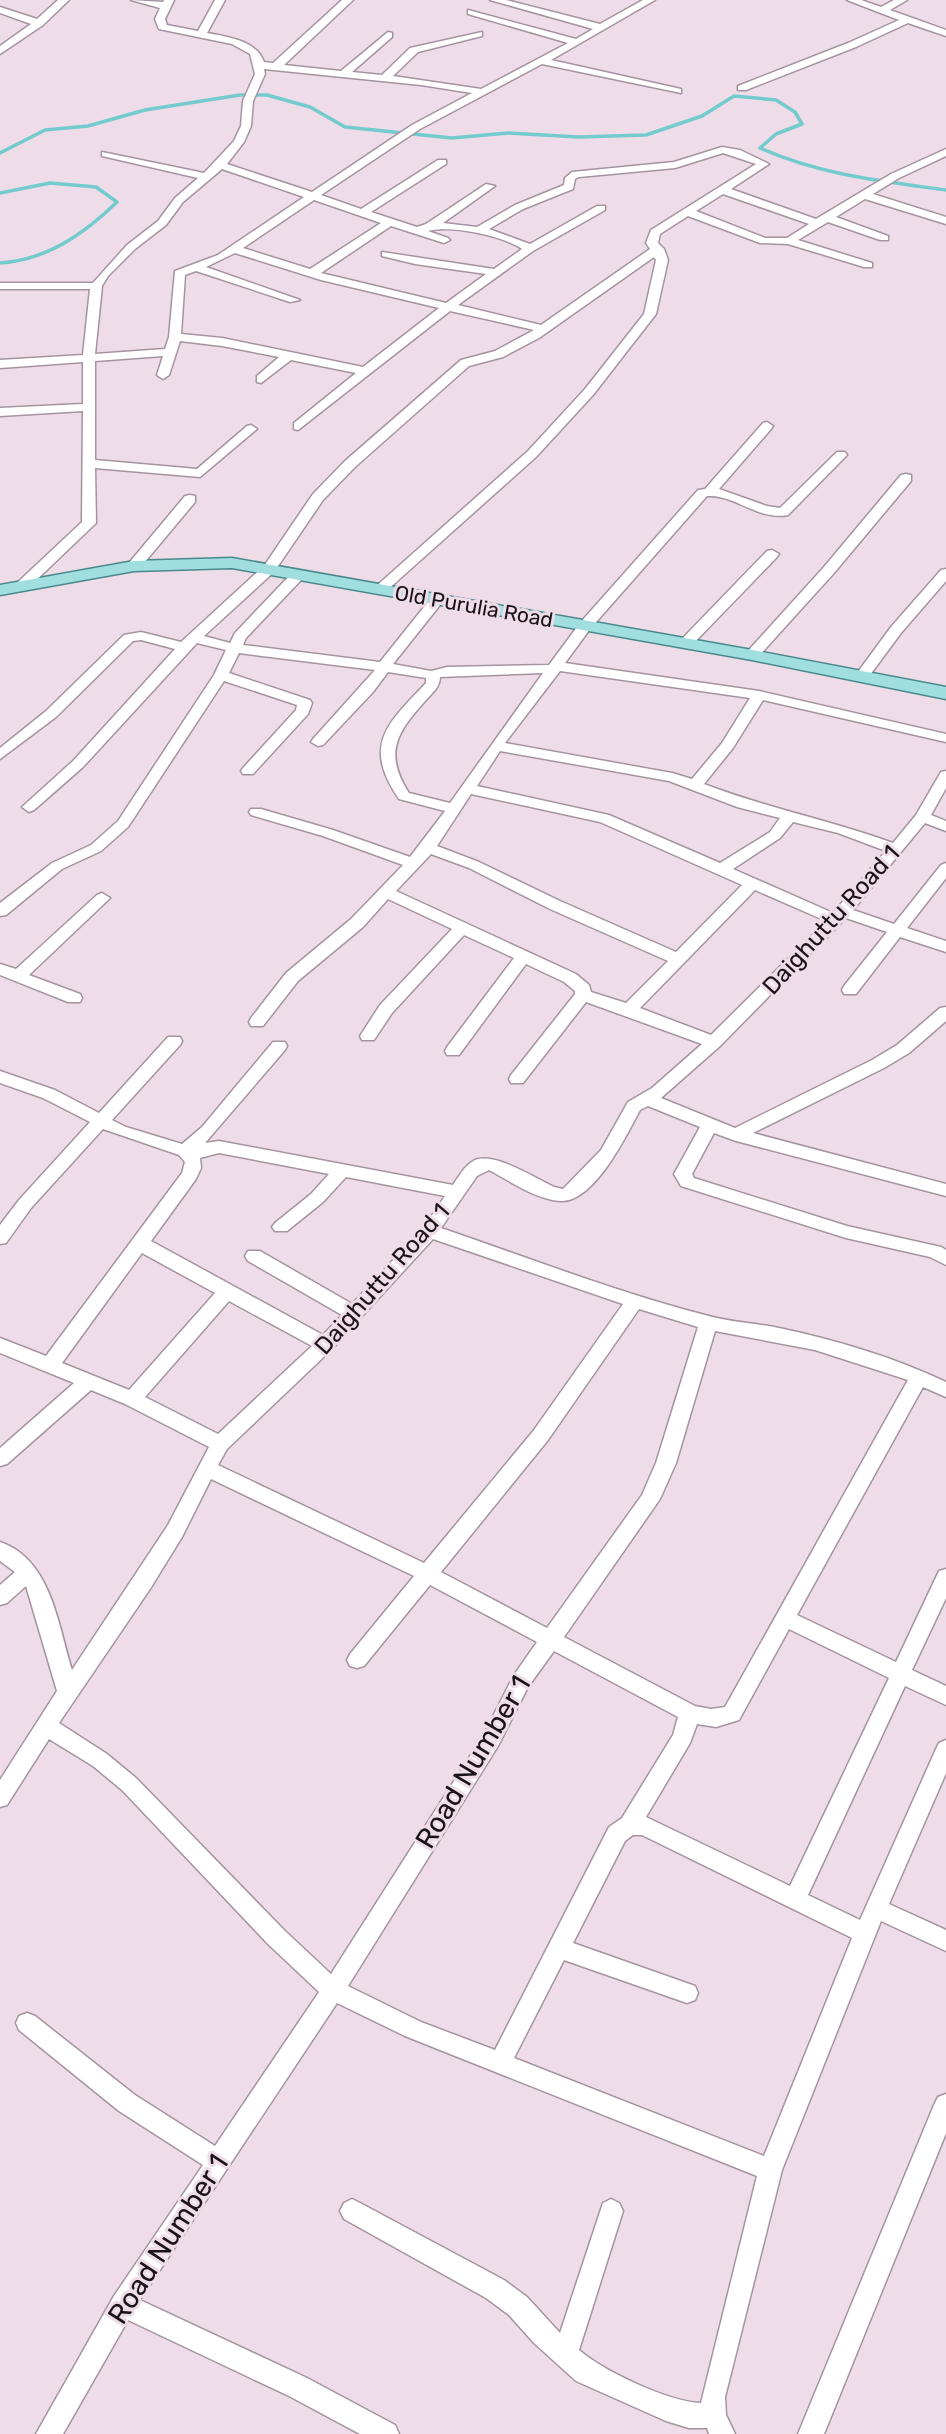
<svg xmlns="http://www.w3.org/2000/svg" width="946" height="2434" viewBox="0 0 946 2434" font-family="Rubik,sans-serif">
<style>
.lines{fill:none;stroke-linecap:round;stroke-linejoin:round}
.stream{stroke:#73cbce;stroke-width:3.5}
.minor-casing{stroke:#a594a0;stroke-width:3}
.major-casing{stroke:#49898c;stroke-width:3}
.minor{fill:#fff;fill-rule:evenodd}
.major{fill:#a1dee0;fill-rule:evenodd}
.labels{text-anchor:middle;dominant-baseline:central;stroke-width:6;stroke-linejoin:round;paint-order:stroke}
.far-street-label{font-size:21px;fill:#1a1318;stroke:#eedce9}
.street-label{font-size:24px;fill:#1a1318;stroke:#eedce9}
.near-street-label{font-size:28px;fill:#1a1318;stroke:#eedce9}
</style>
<rect width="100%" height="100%" fill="#eedce9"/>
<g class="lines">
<path class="stream" d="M0,153L45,130L88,126L145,110L240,95H267L310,107L345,127L452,138L508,133L578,137L646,135L702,116L734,96L776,100L795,112L802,124L776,134L760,148C821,175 880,181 946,190
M0,193L50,183L96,187L117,202C84,234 47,260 0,263"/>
<defs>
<path id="minor" d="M58,0H69L43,25L0,54V46L31,24L0,13V7L37,19Z
M131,0L163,2L164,0H174L165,19L167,25L198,31L215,0H225L207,33C228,37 256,40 264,62L273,63L342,0H353L284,65L341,71L388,32L392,33V37L352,72L382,75L410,48L482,32V36L418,52L393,76L481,89L568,43L468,14V10L576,39L593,29L490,0H506L600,24L643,0H655L551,60L681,89V93L542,64L420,129L321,195L361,209L438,160H446V164L371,212L417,227L426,224L486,184L495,186L443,223L477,227L515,205L564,185L565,178L572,172L674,162L722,147L740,150L769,164L731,189L816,219L891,174L946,149V156L899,178L873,194L946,217V224L865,199L836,217L888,236V240H880L828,222L798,240L872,263V267H864L788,244L760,243L688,216L660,234L658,243L664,249L668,260L656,314L593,395L536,457L385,592H375L373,589L528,451L585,389L644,314L656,260L654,257L539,338L503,357L469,366L355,467L323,500L274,572L204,636L230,643L235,633L294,571H304V577L246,638L243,645L380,662L432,597L437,596L444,600L393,664L431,671L447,667L549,665L580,623L698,490L705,489L763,423L767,422L773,426L771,429L719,489L767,506L780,508L837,452H845L847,455L788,515C758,521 735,494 707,496L590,629L565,663L759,691L946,734V742L763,700L733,748L704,784C766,808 830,820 893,843L916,815L941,772L946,771V788L931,815L946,821V831L925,823L853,910L894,924L941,865L946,863V878L907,928L946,941V952L900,937L856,994H844L842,990L844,986L887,932L846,918L720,1046L661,1098L735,1128L872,1060L897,1045L940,1008L946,1007V1021L909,1053L884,1068L753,1133L946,1184V1196L736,1141L714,1133L692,1174L694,1178L847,1226L941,1247L946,1250V1265L930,1257L846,1238L681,1186L674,1174L700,1127L648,1106L640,1110C626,1136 594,1203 560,1201C535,1199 510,1181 489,1170L477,1176L441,1228C529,1258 616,1292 705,1315C729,1322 754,1323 779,1328C836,1340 893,1357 946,1382V1397L923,1387L797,1615L896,1662L939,1571L946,1569V1598L912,1670L946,1686V1705L905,1686L808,1895L860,1920L936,1749L939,1743L946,1740V1773L889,1904L946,1930V1951L881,1921L782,2170L725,2397L726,2415L735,2434H709L707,2428H689L666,2421L576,2381L534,2343L509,2315L486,2298L344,2219L340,2211L344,2203L352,2199L360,2203L504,2280L527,2297L560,2333L603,2203L611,2199L619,2203L623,2211L579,2350C603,2371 669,2402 701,2403L757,2176L405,2036L337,2003L140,2300L307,2378L395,2425L399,2434H360L289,2396L128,2320L63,2434H36L114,2296L203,2165L119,2111L19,2030L16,2023L19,2016L27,2013L35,2016L135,2095L215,2146L319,1992L268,1944L122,1790L93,1766L49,1739L7,1805L0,1807V1780L57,1691L26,1586L7,1603L0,1605V1585L15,1572L0,1561V1542C51,1559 58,1625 72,1670L168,1525L209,1447L125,1404L91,1390L7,1464L0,1466V1448L74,1383L0,1353V1338L46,1356L182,1173L185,1162L179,1155L103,1129L31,1208L6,1243L0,1244V1225L19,1200L90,1122L43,1098L0,1083V1071L55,1090L99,1113L168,1037H180L182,1041L180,1045L112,1120L126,1127L182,1144L202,1127L273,1042H285L287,1046L285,1050L205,1143L219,1141L453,1185C459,1176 465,1165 475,1160C495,1152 535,1178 554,1187L563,1189L601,1150L628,1102L652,1088L702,1044L586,1002L523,1083H511L509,1079L511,1075L575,994V991L564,982L526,964L459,1055H447L445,1051L447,1047L514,958L464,935L392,1013L374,1040H362L360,1036L380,1005L452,929L388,899L363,927L298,981L263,1026H251L249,1022L251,1018L286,973L351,919L403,865L323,836L251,815L249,812L251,809H261L333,830L410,857L445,811L399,799C362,745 387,724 426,683V678L388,672L373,692L323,745L318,746L311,742L313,739L375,670L239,653L229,673L310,700L312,703L308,714L253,774H243L241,771L243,768L296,710L297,705L224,681L128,827L101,851L62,869L6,915L0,916V903L52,863L91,845L118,821L214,675L226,650L197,643L83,767L34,810L29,812L22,807L73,761L175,649L141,640L133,641L56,717L0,759V748L46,711L124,635L141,632L181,642L264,566L313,494L345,461L461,360L495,351L534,330L450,311L298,430L294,429V423L356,373L291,360L261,383L257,382V376L279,357L222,346L180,341L169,375L163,379L157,375L163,356L95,361V460L197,469L247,426L251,425L257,429L200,477L95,468L96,523L28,588H18V582L82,522L83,411L0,416V408L83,404V362L0,368V360L83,355L90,289H0V283H93L127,245L158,221L175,198L198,178L102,156V152L204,173L234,141L241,126L243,101L255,74L250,54L232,44L159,29L155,19L160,8ZM264,69L421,85L472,93L412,125L312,192L227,164L244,142L251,126L253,101L265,74ZM723,153L756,164L651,230L646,243L650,249L541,325L458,305L533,251L605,210V206H597L530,244L489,229L523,209L573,189L575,179L579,177L675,168ZM222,169L304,197L218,255L175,271L169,337L165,349L95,354L102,286L108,276L135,249L166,225L183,202ZM723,194L809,224L787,238H765L696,211ZM314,200L381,223L310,269L243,248ZM391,226L444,243L450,240L448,238L428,231C451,225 501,235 522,249L494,269L382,252V256L415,264L486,274L446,303L321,273ZM235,253L321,280L439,308L363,367L222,338L181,334L185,275L196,271L290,302L300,300L206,267ZM560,671L750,698L722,743L692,779L672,773L505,743ZM543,673L450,803L409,793C383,753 397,732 426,700C433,692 440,687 440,677ZM500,751L669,781L737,807L780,818L770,832L720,863L609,815L477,786ZM471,794L600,822L742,885L676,952L560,901L479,862L437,846ZM793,822L838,833L886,851L833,913L733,869L780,838ZM431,854L469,868L550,909L668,961L626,1003L591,992L589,985L576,974L396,891ZM755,890L826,921L711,1035L640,1008ZM219,1153L329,1174L311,1194L275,1223L272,1227L275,1231H287L323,1202L346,1177L445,1196L424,1227L352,1304L260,1251H248L245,1256L248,1261L342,1315L323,1335L151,1241L196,1179L201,1168L200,1158ZM433,1239L623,1304L534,1430L424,1563L218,1465L227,1449L331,1350ZM142,1253L215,1293L129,1390L62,1363ZM229,1301L312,1346L218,1434L145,1397ZM639,1309L698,1327L656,1463L642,1495L547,1628L441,1572L548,1440ZM715,1331L815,1350L908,1380L725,1707L711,1709L695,1706L564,1637L660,1499L676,1463ZM211,1479L414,1576L350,1654L347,1660L350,1666L357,1668L364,1666L430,1585L537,1642L514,1675L484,1734L331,1974L284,1930L136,1778L107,1754L59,1723L150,1589L182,1537ZM789,1629L889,1678L790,1886L646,1817L690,1743L697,1724L716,1727L739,1720ZM554,1651L678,1717L673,1735L622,1818L609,1827L495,2050L421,2022L348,1986L498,1746L528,1687ZM633,1835H642L852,1938L764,2156L514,2058L564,1960L687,2003L695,2000L698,1993L695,1986L573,1943L625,1841Z
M847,0H861L881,7L894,0H907L890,10L946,30V36L908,23L856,47L746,90H738V86L848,43L899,20Z
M906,474L911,475V481L834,573L757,658H747V652L824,567L901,475Z
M190,495L195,496V502L139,569H129V563L185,496Z
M772,550L779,554L777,557L690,647H680V641L767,551Z
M946,569V581L901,633L867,679H857L855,676L891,627L941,570Z
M102,893L110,898L107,901L29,975L80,994L82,998L80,1002H68L0,975V964L16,969L97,895Z
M946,2094V2133L824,2434H798L934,2105L938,2097Z"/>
<path id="major" d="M232,558L752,650L946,687V699L752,660L232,568L134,571L0,595V585L134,561Z"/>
</defs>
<use href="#minor" class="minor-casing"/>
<use href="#major" class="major-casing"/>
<use href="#minor" class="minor"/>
<use href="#major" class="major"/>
</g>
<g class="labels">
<g class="far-street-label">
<text transform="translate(474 606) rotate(10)">Old Purulia Road</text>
</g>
<g class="street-label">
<text transform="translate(831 920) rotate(-48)">Daighuttu Road 1</text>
<text transform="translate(382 1279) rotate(-49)">Daighuttu Road 1</text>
</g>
<g class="near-street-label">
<text transform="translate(473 1762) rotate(-59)">Road Number 1</text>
<text transform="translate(168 2239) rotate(-57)">Road Number 1</text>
</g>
</g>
</svg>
